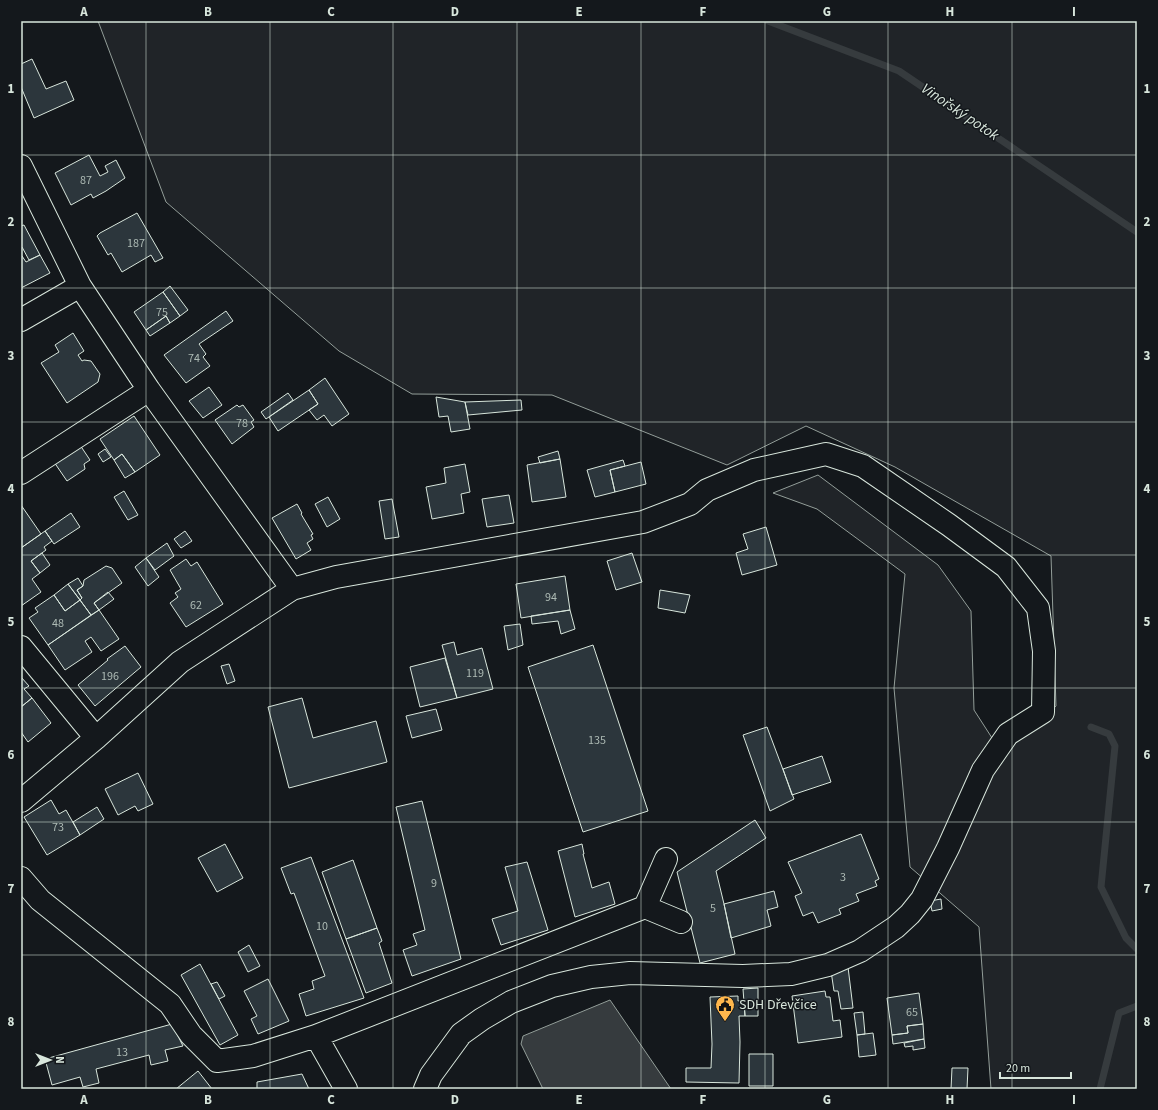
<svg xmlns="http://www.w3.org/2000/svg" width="1158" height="1110" viewBox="0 0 1158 1110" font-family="'Source Sans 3',sans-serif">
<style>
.green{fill:#202428;stroke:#939e99}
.water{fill:#363b3e;stroke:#939e99}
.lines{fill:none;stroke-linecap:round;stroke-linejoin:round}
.stream{stroke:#363b3e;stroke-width:7}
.building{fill:#2c363c;stroke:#d8e6dc}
.minor-casing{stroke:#d8e6dc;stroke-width:24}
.minor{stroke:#14181c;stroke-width:22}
.grid{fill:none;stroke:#d8e6dc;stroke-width:1;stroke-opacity:0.55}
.labels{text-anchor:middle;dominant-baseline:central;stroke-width:3;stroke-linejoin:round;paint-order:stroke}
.number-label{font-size:12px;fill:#adbab4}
.poi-label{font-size:14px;fill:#d8e6dc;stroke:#14181c;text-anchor:start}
.water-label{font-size:15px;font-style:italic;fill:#d8e6dc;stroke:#14181c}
.neatline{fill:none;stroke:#d8e6dc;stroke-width:1.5}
.grid-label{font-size:13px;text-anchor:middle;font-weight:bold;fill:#d8e6dc}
</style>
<rect width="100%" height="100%" fill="#14181c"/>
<path class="green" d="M98,21H1137V1089H991L979,927L910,867L894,688L905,574L817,509L773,493L818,475L938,565L971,611L974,710L1003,755L1056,706L1051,556L895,467L806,426L727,465L552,395L412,394L339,351L166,202Z"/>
<path class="water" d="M610,1000L671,1089H543L521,1044L523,1036Z"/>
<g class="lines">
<path class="stream" d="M768,21L899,71L1137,232
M1091,727L1109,734L1115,746L1101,887L1126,938L1137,949
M1100,1089L1119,1013L1137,1006"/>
</g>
<path class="building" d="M32,59L46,89L66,81L74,100L34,118L21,87V64Z
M89,155L100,176L108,172L105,166L116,160L125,178L106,191L93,198L91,194L71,205L55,173Z
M137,213L163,258L155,262L151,255L122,272L111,253L108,255L97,236L100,233Z
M24,225L40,255L29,260L22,247H21V226Z
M40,255L50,273L21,288V257L22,256L26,262Z
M170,286L188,310L180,316L163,292Z
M163,292L180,316L170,323L166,316L146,330L134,312Z
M226,311L233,321L199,344L206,354L203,357L210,366L186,383L164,355Z
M166,316L170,323L150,336L146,330Z
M73,333L84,351L78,355L82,361L84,360L91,361L100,374L98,382L67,403L41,363L59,352L55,345Z
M325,378L349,414L332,426L324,415L317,420L309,410L318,404L309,390Z
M209,387L222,405L203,418L189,401Z
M309,390L318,404L278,431L269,417Z
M288,393L293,400L266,419L261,412Z
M436,397L465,402L470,429L451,432L448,416L439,417Z
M521,400L522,410L468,415L465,402Z
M237,405L239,407L243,405L254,420L251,422L254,427L232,444L215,420Z
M134,416L160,455L135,472L122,454L114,460L100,439Z
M80,445L90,460L84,464L85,469L67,481L54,462Z
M105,449L111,457L103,462L98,454Z
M558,451L560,459L540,463L538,457Z
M122,454L135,472L125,478L114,460Z
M560,459L566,497L532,502L527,465Z
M623,460L625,466L610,470L615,492L595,497L587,470Z
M641,462L646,484L615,492L610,470Z
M465,464L470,492L461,494L464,513L432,519L426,487L446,483L444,468Z
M124,491L138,515L128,520L114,497Z
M509,495L514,523L487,527L482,499Z
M328,497L340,519L327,527L315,504Z
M392,499L399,537L385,539L379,501Z
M297,504L302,513L301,514L313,534L311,535L313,539L307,543L311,550L296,559L272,518Z
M21,505L41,534L21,548Z
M71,513L80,527L54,544L45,531Z
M766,527L777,565L742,575L736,553L748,549L743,534Z
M45,531L52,541L44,547L46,550L31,561L40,573L32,579L41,592L21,606V548Z
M185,531L192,541L181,548L174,539Z
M167,543L174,556L155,570L146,558Z
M42,553L50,565L40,573L31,561Z
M632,553L642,582L616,590L607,561Z
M146,558L159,577L148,586L135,567Z
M186,559L191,566L197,562L223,604L186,627L170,603L178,597L175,593L181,589L170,570Z
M106,566L112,568L122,583L94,603L99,610L91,615L80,600L82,598L77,590L83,586L84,580Z
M565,576L570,610L521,618L516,584Z
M78,578L83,586L77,590L82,598L80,600L68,584Z
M68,584L80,600L65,611L54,595Z
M660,590L690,595L685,613L658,608Z
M108,592L114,599L99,610L94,603Z
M54,595L65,611L80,600L91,615L48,645L29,618L38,612L35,608Z
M99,610L119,639L101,651L91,637L85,641L92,652L65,670L48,645Z
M570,610L575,629L561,634L558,621L532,624L531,616Z
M520,624L523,645L508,650L504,626Z
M454,642L457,655L482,648L493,689L457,698L442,645Z
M593,645L648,811L583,832L528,667Z
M125,646L141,667L95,706L78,685L108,660L107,659Z
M445,658L457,698L420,707L410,667Z
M229,664L235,681L227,684L221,666Z
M21,677L29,686L24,689L32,698L21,707Z
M32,698L51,723L28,742L21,732V707Z
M302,698L313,738L376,721L387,762L289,788L268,707Z
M436,709L442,730L412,738L406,716Z
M767,727L794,799L770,811L743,735Z
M822,756L831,782L792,795L783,769Z
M138,773L153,804L138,811L135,806L118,815L105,789Z
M51,800L59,814L66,810L80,835L47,855L24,817Z
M422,801L461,959L412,976L403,950L417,945L413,934L425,930L396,807Z
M97,807L104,819L80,835L73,822Z
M755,820L766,838L716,871L724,904L735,954L700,963L677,872Z
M861,834L879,879L875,881L877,886L856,894L859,901L839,909L841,914L818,923L813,912L803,916L795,896L802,893L788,862Z
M225,844L243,878L217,892L198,858Z
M582,844L584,854H583L592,888L609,882L615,904L575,917L558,851Z
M311,857L364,998L306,1016L299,994L314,989L312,981L325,976L294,893L291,894L281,868Z
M353,860L377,928L346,939L322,872Z
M527,862L548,930L501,945L492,919L518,911L505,867Z
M774,891L778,907L767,910L771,926L731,938L724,904Z
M941,899L942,909L932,911L930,901Z
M377,928L382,941L379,943L392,983L366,993L346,939Z
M249,945L260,966L248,972L238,952Z
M200,964L238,1035L220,1045L181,975Z
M848,967L853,1008L841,1009L838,991H834L831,971Z
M268,979L289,1021L258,1034L251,1019L257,1016L244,991Z
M217,982L225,996L219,999L211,984Z
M758,988V1016H745L743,989Z
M825,991L826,997H830L833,1021L840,1020L842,1037L798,1043L792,996Z
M919,993L923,1024L907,1026L908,1033L892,1035L887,998Z
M738,996V1001H744L745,1016H739L740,1042L739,1083L686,1082V1068H711L712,1044L710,997Z
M863,1012L865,1034L857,1035L854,1013Z
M172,1024L183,1046L165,1050L168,1061L151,1065L149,1055L96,1069L99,1083L83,1087L80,1077L52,1085L45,1059Z
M923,1024L924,1039L893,1044L892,1035L908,1033L907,1026Z
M873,1033L876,1055L859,1057L857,1035Z
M924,1039L925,1048L913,1050V1046L905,1047L904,1043Z
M749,1054H773V1086H749Z
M952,1068H968L967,1089H951Z
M198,1071L212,1089H176Z
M302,1074L309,1089H257V1082Z"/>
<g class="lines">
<defs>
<path id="minor" d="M21,166L80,286L149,390L292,589
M21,320L80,286
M21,473L149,390
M21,647L96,738
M21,801L96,738L180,662L292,589L336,577L643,522L690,504L707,490L754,470L826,454L863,466L949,525L1006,567L1038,608L1044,651L1043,712L1008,734L983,770L948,848L922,899L910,914L896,927L860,951L828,965L791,974L743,976L630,973L591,977L552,986L511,1002L482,1019L461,1034L431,1075L425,1089
M21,878L40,900L170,1004L191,1035L217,1061L253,1056L316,1036L645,907L666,859
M645,907L681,922
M316,1036L346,1089"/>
</defs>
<use href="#minor" class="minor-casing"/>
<use href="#minor" class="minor"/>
</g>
<path class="grid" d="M146,21V1089M270,21V1089M393,21V1089M517,21V1089M641,21V1089M765,21V1089M888,21V1089M1012,21V1089M21,155H1137M21,288H1137M21,422H1137M21,555H1137M21,688H1137M21,822H1137M21,955H1137"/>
<defs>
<symbol id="civic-pin" viewBox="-11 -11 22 30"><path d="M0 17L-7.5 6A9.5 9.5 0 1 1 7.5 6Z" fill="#ffb74d" stroke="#14181c"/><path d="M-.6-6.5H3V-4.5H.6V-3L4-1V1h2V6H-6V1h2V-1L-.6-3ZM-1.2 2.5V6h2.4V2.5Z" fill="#111"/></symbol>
</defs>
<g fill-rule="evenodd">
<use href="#civic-pin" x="714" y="994" width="22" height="30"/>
</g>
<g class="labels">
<g class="number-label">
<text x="86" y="180">87</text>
<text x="136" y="243">187</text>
<text x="162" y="312">75</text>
<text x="194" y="358">74</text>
<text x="242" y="423">78</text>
<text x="551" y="597">94</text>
<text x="196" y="605">62</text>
<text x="58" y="623">48</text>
<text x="475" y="673">119</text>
<text x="110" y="676">196</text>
<text x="597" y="740">135</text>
<text x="58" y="827">73</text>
<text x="843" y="877">3</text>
<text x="434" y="883">9</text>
<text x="713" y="908">5</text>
<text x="322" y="926">10</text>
<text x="912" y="1012">65</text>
<text x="122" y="1052">13</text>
</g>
<g class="poi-label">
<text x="739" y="1005">SDH Dřevčice</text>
</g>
<g class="water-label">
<text transform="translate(960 112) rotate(34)">Vinořský potok</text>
</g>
</g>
<rect width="1158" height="1110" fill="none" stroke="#14181c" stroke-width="44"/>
<g transform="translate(50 1060) rotate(90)" stroke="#14181c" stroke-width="3" paint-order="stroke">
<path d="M0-3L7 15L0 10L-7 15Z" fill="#d8e6dc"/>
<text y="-6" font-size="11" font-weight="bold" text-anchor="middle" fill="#d8e6dc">N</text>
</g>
<path d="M1000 1072v6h71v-6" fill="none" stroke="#d8e6dc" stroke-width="2"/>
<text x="1006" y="1072" font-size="12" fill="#d8e6dc" stroke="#14181c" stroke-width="3" paint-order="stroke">20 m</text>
<rect x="22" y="22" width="1114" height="1066" class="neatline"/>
<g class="grid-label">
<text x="84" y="16">A</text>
<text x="208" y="16">B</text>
<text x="331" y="16">C</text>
<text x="455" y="16">D</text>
<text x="579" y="16">E</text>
<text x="703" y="16">F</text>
<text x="827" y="16">G</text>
<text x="950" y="16">H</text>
<text x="1074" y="16">I</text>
<text x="11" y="93">1</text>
<text x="1147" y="93">1</text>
<text x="11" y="226">2</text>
<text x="1147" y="226">2</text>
<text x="11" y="360">3</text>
<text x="1147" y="360">3</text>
<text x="11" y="493">4</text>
<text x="1147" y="493">4</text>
<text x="11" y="626">5</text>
<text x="1147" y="626">5</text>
<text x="11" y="759">6</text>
<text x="1147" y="759">6</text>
<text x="11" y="893">7</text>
<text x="1147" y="893">7</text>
<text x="11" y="1026">8</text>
<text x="1147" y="1026">8</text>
<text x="84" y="1104">A</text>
<text x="208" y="1104">B</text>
<text x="331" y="1104">C</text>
<text x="455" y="1104">D</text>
<text x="579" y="1104">E</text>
<text x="703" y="1104">F</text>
<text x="827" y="1104">G</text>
<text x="950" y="1104">H</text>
<text x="1074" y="1104">I</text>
</g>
</svg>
